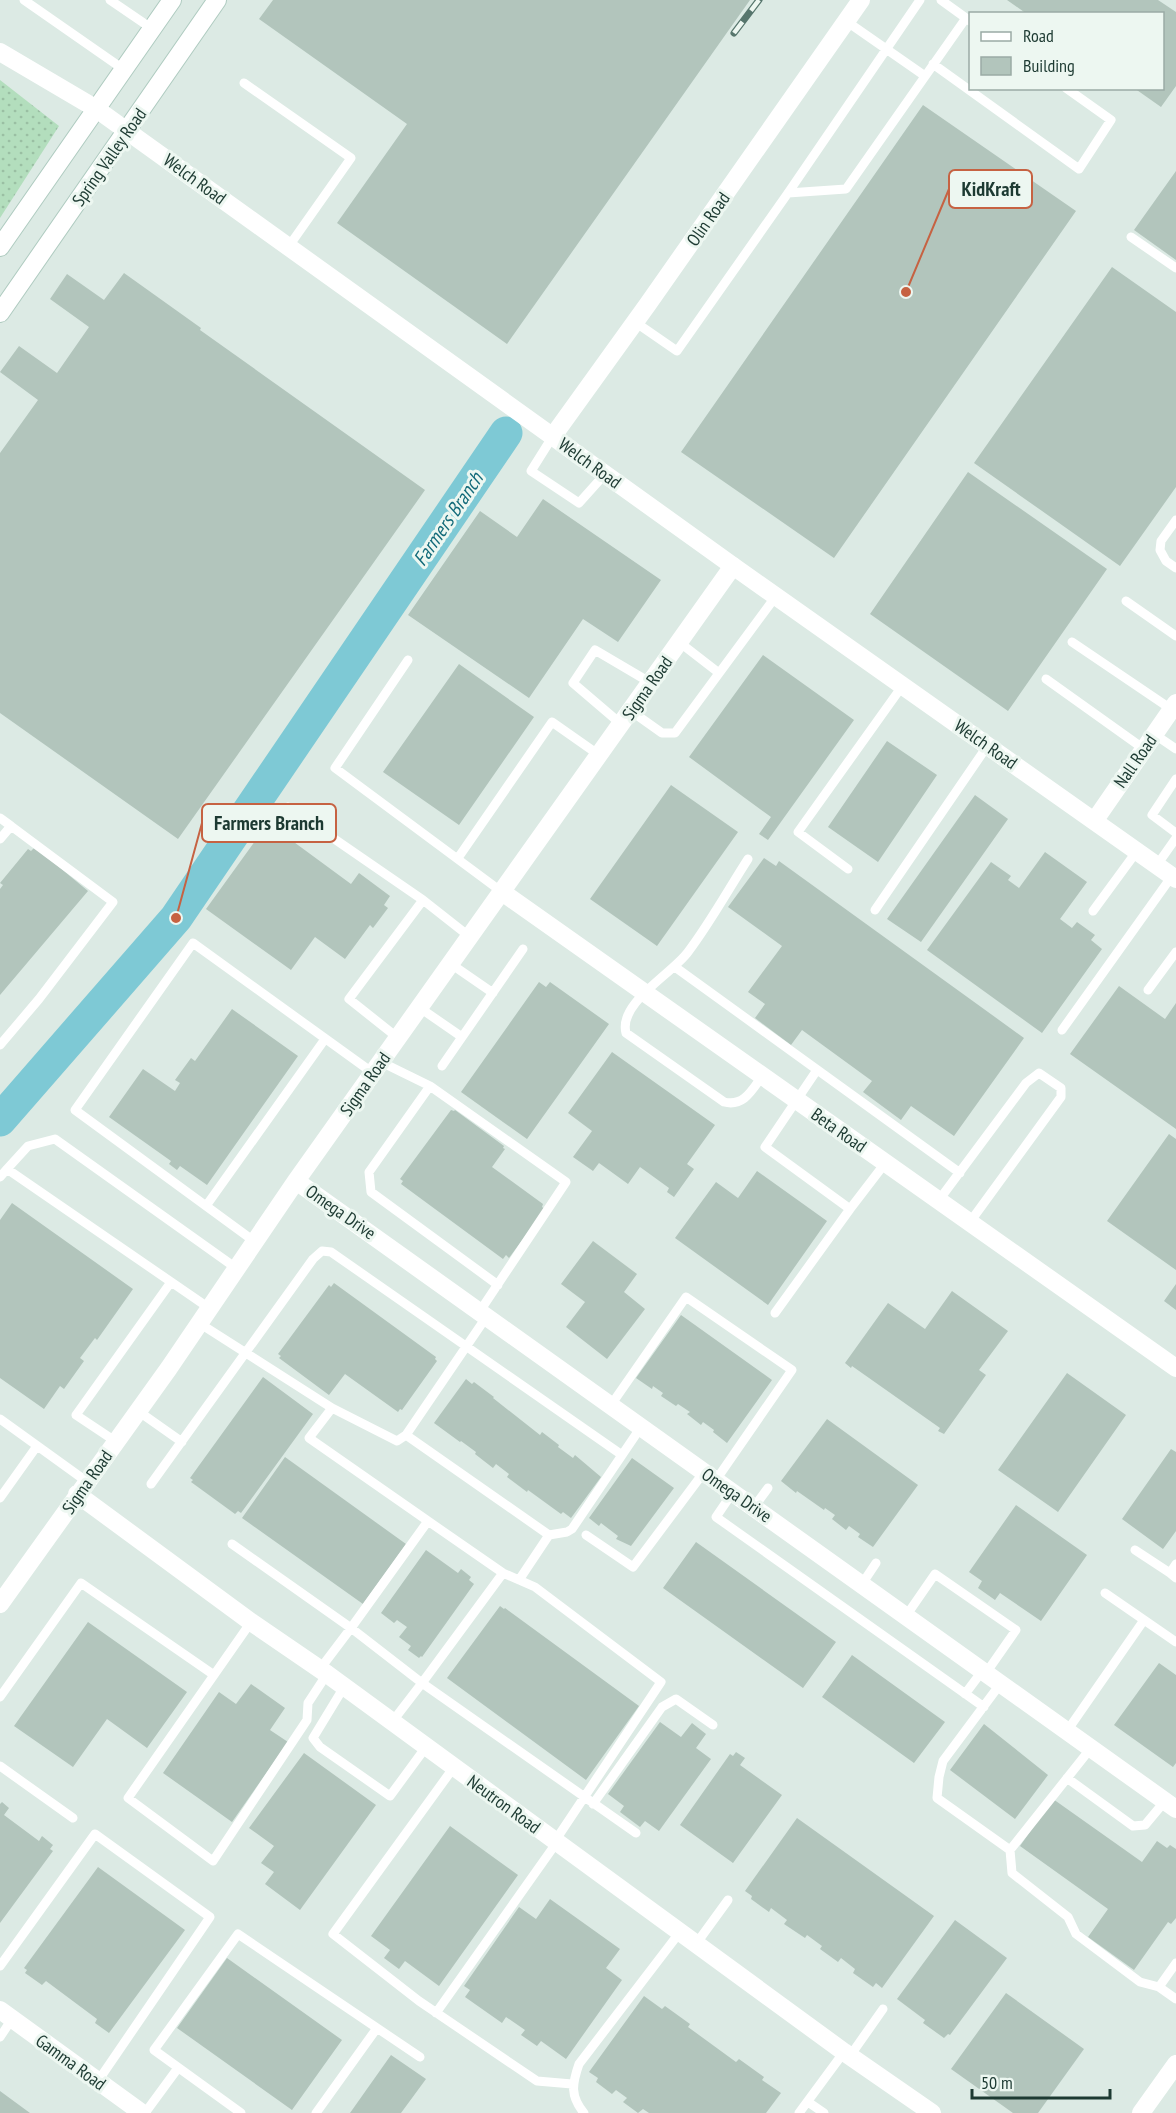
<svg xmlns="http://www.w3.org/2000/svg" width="1176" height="2113" viewBox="0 0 1176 2113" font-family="'PT Sans Narrow',sans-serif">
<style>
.grass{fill:url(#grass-dots)}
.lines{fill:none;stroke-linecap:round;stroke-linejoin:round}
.river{stroke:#7ec9d5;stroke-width:33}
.building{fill:#b2c5bc}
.secondary-casing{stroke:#afcbc0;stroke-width:20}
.service{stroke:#fff;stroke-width:9}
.minor{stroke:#fff;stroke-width:18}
.tertiary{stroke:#fff;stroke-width:18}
.secondary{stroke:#fff;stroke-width:18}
.rail-casing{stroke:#57766d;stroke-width:7}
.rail{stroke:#edf7f1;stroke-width:4.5;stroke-dasharray:14;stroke-linecap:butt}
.labels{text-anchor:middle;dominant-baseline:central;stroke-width:6;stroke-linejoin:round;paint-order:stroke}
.street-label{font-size:18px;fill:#1d3a32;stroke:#edf7f1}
.water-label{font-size:20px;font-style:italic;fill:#136b7a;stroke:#edf7f1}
.leader{fill:none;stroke:#c66242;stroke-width:2}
.callout-dot{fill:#c66242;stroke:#edf7f1;stroke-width:2}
.callout{fill:#edf7f1;stroke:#c66242;stroke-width:2}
.callout-label{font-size:20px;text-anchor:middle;font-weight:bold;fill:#1d3a32}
</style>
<defs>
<pattern id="grass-dots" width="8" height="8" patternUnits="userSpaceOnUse" patternTransform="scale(1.5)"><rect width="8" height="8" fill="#b3debd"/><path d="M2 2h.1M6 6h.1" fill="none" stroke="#9abfa3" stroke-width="1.8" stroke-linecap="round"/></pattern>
</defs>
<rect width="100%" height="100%" fill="#dceae4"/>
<path class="grass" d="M0,80L59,126L0,218Z"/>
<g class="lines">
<path class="river" d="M0,1120L176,918L506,433"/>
</g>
<path class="building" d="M273,0H750L507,344L337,223L407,124L259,19Z
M1007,0H1158L1176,12V86L1161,107L1134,88H1162V14H1027Z
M923,105L1076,211L834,558L681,452Z
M1176,171V260L1134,230Z
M1112,267L1176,312V487L1120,566L974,463Z
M124,273L201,328L200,330L425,490L178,839L0,713V453L38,400L0,372L19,346L57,373L89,327L50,299L67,274L104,300Z
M968,472L1107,569L1008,711L870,614Z
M543,499L661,580L618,642L583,619L529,698L408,615L480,511L517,537Z
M763,655L854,720L768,840L759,834L771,817L689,757Z
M459,664L534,717L459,825L383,772Z
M887,741L937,775L878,862L828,827Z
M671,785L738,832L657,946L590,899Z
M975,795L1008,819L921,942L887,919Z
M268,823L351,884L359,873L390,896L384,905L388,908L373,928L370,925L345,959L315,937L291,970L206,909Z
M35,847L88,891L0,995V889L3,885L0,883L28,849L31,851Z
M1045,852L1087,882L1060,919L1072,928L1077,922L1095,935L1091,940L1102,949L1042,1033L927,950L991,862L1011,876L1008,880L1019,888Z
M764,858L776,866L779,861L1024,1038L954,1136L911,1106L901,1120L863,1092L872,1081L802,1030L791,1045L755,1018L765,1004L748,992L782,946L728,907Z
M539,982L546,987L550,982L609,1024L527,1139L461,1092Z
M1119,986L1165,1019L1176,1003V1129L1070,1054Z
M232,1009L298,1056L207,1185L180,1166L177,1170L169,1164L171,1161L109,1117L143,1069L175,1091L180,1083L175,1080L191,1058L195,1061Z
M612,1052L715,1125L687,1164L694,1169L674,1197L667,1192L669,1188L640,1167L628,1184L599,1163L593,1171L573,1157L592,1131L568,1113Z
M451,1110L454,1111L455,1110L504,1146L503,1148L505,1149L492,1167L543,1204L542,1207L545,1209L509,1258L506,1255L503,1259L401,1184L403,1181L400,1179Z
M1169,1134L1176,1139V1270L1107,1221Z
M757,1171L827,1221L768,1305L675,1238L716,1182L738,1198Z
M12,1203L133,1289L97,1340L95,1338L80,1358L84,1361L64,1389L60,1386L44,1409L0,1378V1220Z
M593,1241L637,1274L624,1292L645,1309L607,1359L566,1327L585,1302L561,1284Z
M334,1283L436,1357L435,1359L437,1361L402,1410L400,1409L398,1412L345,1374L329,1395L279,1358L281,1356L278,1354L329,1285L331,1287Z
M1176,1284V1310L1164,1301Z
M952,1291L1008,1331L979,1370L986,1375L944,1434L938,1431L940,1428L852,1366L851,1368L845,1363L888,1303L925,1329Z
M681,1315L772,1380L727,1443L713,1432L714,1430L703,1422L701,1425L687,1414L690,1412L678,1404L676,1406L661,1396L663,1393L653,1386L652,1389L636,1378Z
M1067,1373L1126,1415L1058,1512L998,1470Z
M263,1377L313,1414L241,1513L238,1511L235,1514L191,1482L193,1480L190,1478Z
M466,1379L472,1384L474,1382L494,1397L493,1398L540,1435L542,1432L559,1445L558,1447L573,1458L575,1455L601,1477L571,1518L563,1512L561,1514L528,1490L527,1492L507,1477L509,1474L496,1464L493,1468L475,1454L476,1452L461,1441L460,1442L434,1423Z
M827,1419L918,1485L873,1547L858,1537L860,1534L849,1526L846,1530L832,1519L835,1515L825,1508L824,1510L797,1491L796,1493L781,1481Z
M1171,1449L1176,1452V1531L1163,1549L1122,1519Z
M285,1457L406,1544L363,1604L242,1518Z
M632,1458L674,1488L631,1546L616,1539L618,1536L601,1523L599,1526L589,1518Z
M1016,1505L1087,1555L1041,1621L1000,1593L995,1600L978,1588L982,1581L969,1572Z
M696,1542L836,1642L803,1688L663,1588Z
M426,1550L458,1573L461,1569L471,1577L469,1580L474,1584L422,1657L421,1656L419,1658L408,1650L411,1646L399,1637L407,1627L397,1620L394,1623L381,1613Z
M500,1606L504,1609L505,1608L639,1706L586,1780L447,1678Z
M88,1622L187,1692L147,1748L107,1719L73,1767L14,1726Z
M852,1655L945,1722L914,1763L822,1697Z
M1159,1663L1176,1675V1763L1173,1767L1114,1725Z
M251,1684L285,1708L270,1730L288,1742L232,1822L163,1773L219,1692L236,1704Z
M660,1722L681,1737L692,1723L706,1734L696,1748L711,1759L659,1831L645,1821L640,1827L620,1812L624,1806L608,1794Z
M984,1724L1048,1775L1015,1819L950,1770Z
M736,1752L745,1758L740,1765L782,1795L733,1863L680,1825L730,1754L733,1756Z
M304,1753L376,1805L300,1910L265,1884L274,1872L261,1863L274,1846L249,1828Z
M1053,1799L1142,1862L1157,1841L1167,1848L1170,1845L1176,1849V1918L1171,1924L1168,1922L1134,1970L1088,1937L1108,1909L1020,1846Z
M2,1802L9,1808L4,1815L39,1841L42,1836L53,1845L50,1849L53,1851L0,1923V1804Z
M797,1818L934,1916L882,1988L876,1983L873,1987L853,1973L855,1969L841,1958L838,1962L820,1949L822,1946L807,1935L805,1938L784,1924L787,1920L771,1908L769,1912L751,1899L752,1896L745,1891Z
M450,1826L518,1875L439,1986L405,1961L399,1969L384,1958L390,1950L371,1936Z
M98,1867L185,1930L109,2033L95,2023L97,2019L46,1981L42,1985L25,1973L27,1970L24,1968Z
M550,1899L620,1949L606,1968L622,1980L566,2059L541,2041L537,2046L521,2035L525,2030L506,2017L502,2023L465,1997L470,1990L464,1986L519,1907L536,1919Z
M955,1920L1007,1958L950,2035L948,2034L944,2038L923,2023L925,2020L897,1999Z
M227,1958L342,2040L292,2110L177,2028Z
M1006,1993L1084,2049L1038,2113H1013L951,2069Z
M644,1996L662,2009L665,2006L690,2024L688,2027L736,2062L739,2059L764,2077L762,2080L781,2093L766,2113H649L643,2109L638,2113L623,2102L627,2098L616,2090L612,2094L596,2082L598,2078L589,2072Z
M391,2055L426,2079L401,2113H350Z
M0,2091L30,2113H0Z"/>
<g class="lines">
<defs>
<path id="secondary" d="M0,247L172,0
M0,313L217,0"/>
</defs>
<use href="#secondary" class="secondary-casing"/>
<path class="service" d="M24,0L123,69
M110,0L151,28
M941,0L970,21
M846,21L925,76
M933,64L1079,169L1111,120L1066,88
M244,83L351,158L289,246
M788,193L846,189L966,18
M1131,237L1176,268
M635,322L677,351L788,193L920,0
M553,436L531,471L579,503L605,474
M1176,520L1161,541L1160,550L1166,561L1176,568
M1126,601L1176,636
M679,642L719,673
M1072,642L1171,709
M408,660L335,768L502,892
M1046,679L1144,749
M631,711L662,733H675L776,596
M621,724L573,683L595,650L651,683
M1154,734L1176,749
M1176,779L1152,815L1176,833
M288,807L423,900
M0,818L11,826L0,839
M458,858L552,722L599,755
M748,859C728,890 710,923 688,952C672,974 618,1003 626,1033L724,1102C744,1107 752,1090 763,1075
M1157,865L1176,838
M848,869L798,832L903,685
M875,910L988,745
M1093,911L1137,851
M451,964L493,993
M675,967L960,1173
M1148,990L1176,952
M420,1008L462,1037
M1062,1030L1172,876
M398,1038L349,999L423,900L470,937
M0,1045L39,999L113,902L11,826
M381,1062L430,1086L566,1182L480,1311
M442,1066L523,949
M817,1070L765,1147L850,1209L886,1162
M430,1086L369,1172L371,1192L498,1285
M7,1169L28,1146L55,1139L236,1268
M0,1177L7,1169L209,1308
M939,1200L1026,1083L1039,1073L1061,1088V1097L970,1222
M206,1206L325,1039
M254,1241L75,1110L193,943L373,1073
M775,1313L850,1209
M199,1323L332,1408L309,1438L428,1521L351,1628L232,1544
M611,1405L686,1297L792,1370L716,1480
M332,1408L397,1441L406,1435L487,1316
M138,1411L182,1442
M0,1419L86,1481
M406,1435L549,1535L567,1532L572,1529L641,1427
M115,1441L76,1415L171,1282
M151,1484L313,1259L322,1251L331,1252L622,1455
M733,1492L716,1517L984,1707
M0,1498L37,1446
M754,1507L768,1488
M586,1535L633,1567L704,1472
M1135,1550L1170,1573
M1176,1564L1170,1573L1176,1578
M503,1573L535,1587L661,1682L555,1841
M519,1580L549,1535
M862,1584L876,1563
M1105,1593L1176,1642
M906,1616L935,1574L1016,1630L986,1673
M320,1669L351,1628L422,1683L503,1573L428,1521
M214,1675L128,1798L213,1861L307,1720L308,1703L327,1674
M1001,1683L943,1761L939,1777L937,1798L1010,1850L1091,1748
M344,1687L313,1738L320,1747L390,1796L426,1747
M965,1694L983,1670
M0,1697L81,1583L214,1675L251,1622
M392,1722L422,1683L636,1833
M1067,1731L1144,1620
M0,1766L73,1818
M454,1767L333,1934L419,2001L537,2081L572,2084
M1067,1778L1133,1826L1145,1825L1165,1801
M593,1804L662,1707L676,1699L713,1725
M1010,1850L1012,1873L1068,1917L1076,1934L1140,1982L1159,1987
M696,1944L728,1900
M1176,1963L1159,1987L1176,1999
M0,1966L95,1834L210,1917L98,2081
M436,2013L557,1842
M0,2037L12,2019
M850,2056L883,2009
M808,2102L824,2113
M145,2113L178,2068
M241,2113L154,2050L238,1934L377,2028
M316,2113L377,2028L420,2057
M584,2113C570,2096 572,2084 579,2064L680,1932
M799,2113L844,2052"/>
<path class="minor" d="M0,52L95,108
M553,436L648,304L861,0
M1095,820L1176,703
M502,892L1176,1368
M296,1181L1176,1809
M77,1494L251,1622L327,1674L844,2052L932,2113
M0,1604L169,1368L296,1181L733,566
M0,2010L142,2113"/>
<path class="tertiary" d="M95,108L733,566L1176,879
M1141,2113L1176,2064"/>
<use href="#secondary" class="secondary"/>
<defs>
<path id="rail" d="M734,33L759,0"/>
</defs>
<use href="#rail" class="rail-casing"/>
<use href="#rail" class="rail"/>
</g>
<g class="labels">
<g class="street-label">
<text transform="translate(109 157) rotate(-55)">Spring Valley Road</text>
<text transform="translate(195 179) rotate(36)">Welch Road</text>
<text transform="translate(708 219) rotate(-55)">Olin Road</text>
<text transform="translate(590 463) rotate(36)">Welch Road</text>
<text transform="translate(647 688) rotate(-55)">Sigma Road</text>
<text transform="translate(986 744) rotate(35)">Welch Road</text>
<text transform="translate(1135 761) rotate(-55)">Nall Road</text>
<text transform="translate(365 1084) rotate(-55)">Sigma Road</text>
<text transform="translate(839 1130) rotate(35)">Beta Road</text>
<text transform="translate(341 1212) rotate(35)">Omega Drive</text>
<text transform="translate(87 1482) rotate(-55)">Sigma Road</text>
<text transform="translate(737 1495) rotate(35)">Omega Drive</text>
<text transform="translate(504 1804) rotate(36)">Neutron Road</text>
<text transform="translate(71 2062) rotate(36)">Gamma Road</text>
</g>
<g class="water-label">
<text transform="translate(448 519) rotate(-56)">Farmers Branch</text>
</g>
</g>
<path class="leader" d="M906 292L949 189M176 918L202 823"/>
<g class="callout-dot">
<circle cx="906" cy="292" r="6"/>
<circle cx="176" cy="918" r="6"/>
</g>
<g class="callout">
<rect x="949" y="170" width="83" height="38" rx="6"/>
<rect x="202" y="804" width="134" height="38" rx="6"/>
</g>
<g class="callout-label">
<text x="991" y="196">KidKraft</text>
<text x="269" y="830">Farmers Branch</text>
</g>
<rect x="969" y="12" width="195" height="78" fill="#edf7f1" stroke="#9aaba5" stroke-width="1.5"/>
<rect x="981" y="32" width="30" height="9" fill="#ffffff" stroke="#9aaba5" stroke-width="1.5"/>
<text x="1023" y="42" font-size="18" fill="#1d3a32">Road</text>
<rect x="981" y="57" width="30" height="18" fill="#b2c5bc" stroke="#9aaba5" stroke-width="1.5"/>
<text x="1023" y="72" font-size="18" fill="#1d3a32">Building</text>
<path d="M972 2089v9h138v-9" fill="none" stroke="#1d3a32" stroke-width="3"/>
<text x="981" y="2089" font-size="18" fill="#1d3a32" stroke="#edf7f1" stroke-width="4.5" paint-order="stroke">50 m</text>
</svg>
